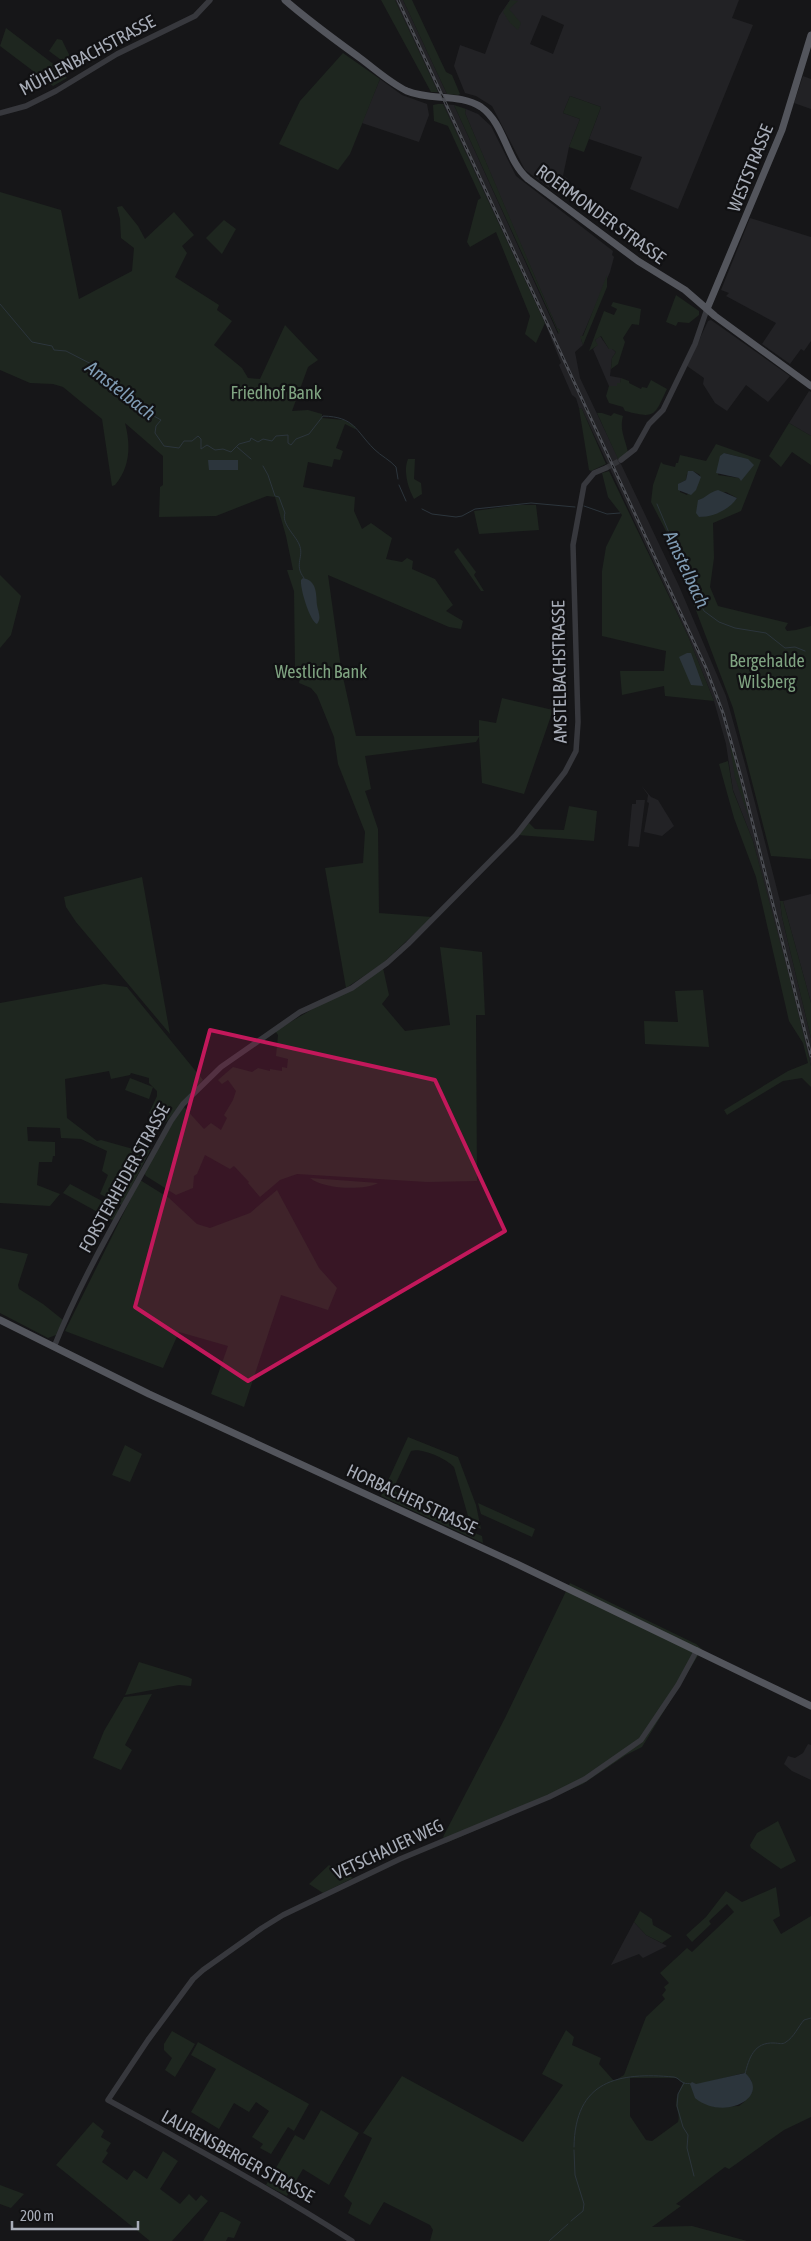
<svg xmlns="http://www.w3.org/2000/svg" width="811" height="2241" viewBox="0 0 811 2241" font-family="'Asap Condensed',sans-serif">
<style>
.built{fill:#222225;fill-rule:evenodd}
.green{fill:#1e261f;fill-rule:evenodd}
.water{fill:#2c353c}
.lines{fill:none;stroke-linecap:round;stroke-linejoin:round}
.stream{stroke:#2c353c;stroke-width:1}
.minor-tunnel{stroke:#333438;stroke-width:5.5;stroke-dasharray:5.5 3;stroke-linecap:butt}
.minor{stroke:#37383d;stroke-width:5.5}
.major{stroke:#53555c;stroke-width:7}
.rail-casing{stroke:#4a4c52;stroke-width:3}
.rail{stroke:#111113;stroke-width:1;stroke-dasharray:4;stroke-linecap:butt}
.marked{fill:#c2185b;fill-opacity:0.2;stroke:#c2185b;stroke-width:4;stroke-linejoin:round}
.labels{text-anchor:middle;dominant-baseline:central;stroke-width:4.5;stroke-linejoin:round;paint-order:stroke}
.street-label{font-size:18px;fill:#a8adb8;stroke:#111113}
.park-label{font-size:18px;fill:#7fa381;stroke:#111113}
.water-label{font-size:19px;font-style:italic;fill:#7f9bb3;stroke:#111113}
</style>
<rect width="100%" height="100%" fill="#161618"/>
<path class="built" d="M395,0H403L447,94L438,92Z
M510,0H739L732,18L753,25L678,209L630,189L642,157L589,139L601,107L570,96L563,113L580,119L569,147L563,176L568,179L563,187L556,183L551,189L525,170L492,106L476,96L465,93L454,66L460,45L485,54L499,16ZM542,15L564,25L553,54L530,44Z
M803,76L811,79V109L794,103Z
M380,79L402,95L427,104L429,115L419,142L362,123Z
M443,104L454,105L558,334L560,330L557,328L512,224L465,113L466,109L478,114L491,126L516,176L613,251L612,255L614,257L610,272L581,339L583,345L575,352L580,378L679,586L726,696L745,764L780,901L782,917L811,1038V1066L753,841L733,790L726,744L714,701L688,636L582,409L579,408L576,398L572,395L559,365L561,363L545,323Z
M750,218L811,237V341L804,351L801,349L790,364L762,344L776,323L726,296L729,293L721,290Z
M711,320L790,376L768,402L746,385L727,411L715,403L703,384L704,378L687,366L708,321Z
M600,336L609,349H612L616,352L612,358L610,376L621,378L620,384L617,386H609L593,349L597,345L595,340Z
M809,391L811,392V436L789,423Z
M641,785L651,797L658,800L674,826L662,836L644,832L649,803L647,802L648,795Z
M636,800H645L639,847L628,846L632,804H636Z
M811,894V1003L783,901Z
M808,1744L811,1745V1780L792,1771L784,1764L788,1756L795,1758L803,1753Z
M634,1922L646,1935L667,1946L643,1958L639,1954L611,1965Z"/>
<path class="green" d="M381,0H395L438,92H431Z
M403,0H412L446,72L452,75L460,94L458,95L447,94Z
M510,0L518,1L509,9L521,23L518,30L510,23L503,12Z
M6,28L56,66L59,71L61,70L67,78L53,86L0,46Z
M57,39L62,40L75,67L72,68L49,51Z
M343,53L380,79L350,154L338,170L279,144L300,101Z
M570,96L601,107L584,152L569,147L580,119L563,113Z
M438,104H443L545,323L536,343L525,334L530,316L496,232L470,247L467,242L478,200L481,198L448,126L434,121L433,105Z
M454,105L466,109L465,113L557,328L560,330L559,334Z
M0,192L61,210L79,299L132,271L134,248L121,238L120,219L117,207L122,206L138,226L145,239L174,212L194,235L182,246L187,253L175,277L219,305L217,310L232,321L214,345L242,368L248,378L260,379L285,325L318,360L308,367L292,411L308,410L322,414V418L344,420L356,427L355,429L345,424L336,448L343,451L340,460L334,459L332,467L308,462L303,487L355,497L354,511L362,529L371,523L392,538L386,559L402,562L407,558L413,561L412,569L435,579L453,605L446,611L463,621L461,629L449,627L328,575L341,668L356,736H479V720L496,723L502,698L553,710L524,794L482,783L479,737L476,742L365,756L371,789L365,791L378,829L379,913L432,917L382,964L346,988L325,868L363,863L365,832L338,764L334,737L317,695L311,688L299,683L300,677L295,669L294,591L287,570H293L286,536L275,497L267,496L216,516L159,517L160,487L163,485V456L125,423C131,446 130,467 115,485L112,486L102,419L63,387L53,384L30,383L0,370Z
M224,220L236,229L222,254L206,238Z
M607,275V287L583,345L580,336H583Z
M676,295L699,311V315L689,323L678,322L676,326L666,322Z
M613,302L641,309L639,325L632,324L623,338L625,342L618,364L611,369L612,358L616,352L612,349H609L601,336L595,340L598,345L589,351L604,311L614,315L617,309L611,306Z
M621,378L629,381V383L641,389L642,387L647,388L651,380L667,389C654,416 656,419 625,411L623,407L609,403L606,396L609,386H617V383H620Z
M579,408L582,409L606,464L591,471L589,470Z
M597,413H602L611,416L614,413L623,416C619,431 626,440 628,453L618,459Z
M789,423L811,436V465L792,452L781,467L769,456Z
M716,444L761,460L741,511L713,523L714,558L710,587L718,606L788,623L785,628L787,631L796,630L811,626V859L771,856L733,708L666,531L651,502L653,485L661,462L663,464L675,467L676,463H678L680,455L706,461ZM724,453L740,457L739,478L718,475ZM693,471L700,475L687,495L680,492V483L686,480L687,474ZM726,492L737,498L719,512L699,517L698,500Z
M408,459H415L414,479L421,483L422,494L414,499C408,488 403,471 408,459Z
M609,471L688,636L714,701L665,696L664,686L622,695L620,671H664L666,651L602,636V571L606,547L622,515L608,497L602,473Z
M518,505H536L539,530L479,534L474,511Z
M458,548L476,572L474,575L484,591H481L454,552Z
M0,575L21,596L11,635L0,648Z
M728,732L750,821L735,778Z
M728,761L733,791L753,841L789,976L811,1066V1087L802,1078L783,1081L727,1115L724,1110L788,1071L808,1063L803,1043L789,1021L756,877L734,818L719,764Z
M569,806L597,811L594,841L518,835L529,823L535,829L564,830Z
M142,877L170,1034L76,922L66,907L64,897Z
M780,901H783L811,1003V1038L782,917Z
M440,947L482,952L485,1015H476L477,1181L427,1182L297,1174L280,1180L260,1197L248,1183L249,1182L234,1166L230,1169L205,1155L197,1174L194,1176L193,1188L176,1195L146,1176L144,1173L169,1127L184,1107L204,1129L211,1123L221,1130L227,1118L224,1115L233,1100L236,1091L228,1080L222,1084L218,1080L233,1067L252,1072L258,1068L270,1071V1069L282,1071V1067L287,1068L288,1059L276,1056L278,1035L275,1031L383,968L389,995L382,1004L405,1031L450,1025Z
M104,984L127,987L203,1080L166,1122L149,1113L157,1096V1091L149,1083V1078L131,1073L130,1075L111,1079L109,1071L65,1079L67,1118L97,1141L101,1140L133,1149L135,1144L151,1149L122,1205L100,1194L108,1175L102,1171L107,1151L81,1139L61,1138L60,1128L27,1127L28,1141L55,1142V1156H53L52,1162H39L37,1185L60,1194L50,1206L0,1203V1003Z
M703,990L709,1047L645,1044L644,1021L678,1022L675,991Z
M130,1078L153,1087L149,1099L125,1090Z
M310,1178L378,1183C363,1191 323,1189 310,1178Z
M140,1180L169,1198L197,1224L210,1228L250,1213L277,1190L319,1268L337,1288L328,1310L281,1295L244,1407L211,1394L228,1346L179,1332L163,1368L65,1331Z
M70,1184L119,1210L114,1221L63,1193Z
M0,1248L28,1254L18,1285L19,1289L43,1304L63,1320L56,1335L48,1338L0,1313Z
M408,1437L458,1457L476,1505L481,1529L470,1523L454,1467C447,1459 421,1447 411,1451L396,1483V1492L442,1519L482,1536L483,1543L381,1496Z
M125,1445L142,1454L130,1482L112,1475Z
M478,1503L535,1529L532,1537L481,1514Z
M570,1583L696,1644L702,1649L642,1747L626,1755L583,1784L446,1843L443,1837L505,1718Z
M139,1662L188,1677L192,1679L191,1686L179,1685L125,1695Z
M152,1694L125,1745L132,1750L121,1770L93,1758L104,1731L124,1697Z
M778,1821L796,1861L781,1869L751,1848L750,1845L757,1833Z
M329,1865L353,1878L323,1893L309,1884Z
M776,1887L780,1916L773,1920L781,1934L811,1916V2117L784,2130L729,2169L725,2167L676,2204L681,2206L652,2227L692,2226L747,2241H430L433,2230L430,2225L384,2202L370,2225L348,2213L352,2203L344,2196L372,2138L363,2133L402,2076L523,2142L563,2085L542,2074L566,2030L574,2037L572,2045L601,2058L599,2064L614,2081L624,2075L646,2017L665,1999L662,1995L666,1990L664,1987L669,1983L660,1973L687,1948L692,1952L734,1912L727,1904L709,1921L711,1924L692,1942L686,1935L706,1917L726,1891L742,1902ZM744,2073L751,2080L752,2092L744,2102L739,2106L714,2107L694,2094L692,2086ZM630,2078H676L683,2083C679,2091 676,2096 676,2105C677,2111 680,2115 678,2122L652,2141L646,2140L630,2116Z
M640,1911L652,1919L653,1925L672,1936L662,1943L646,1935L634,1922Z
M172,2031L195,2044L175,2077L165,2070L172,2058L164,2050V2044Z
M198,2042L309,2104L294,2131L288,2127L271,2154L260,2148L263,2144L252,2137L269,2111L256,2102L249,2112L234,2103L219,2129L191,2112L216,2069L191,2055Z
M321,2110L359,2133L329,2185L303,2169L287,2196L266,2185L295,2135L304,2140Z
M93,2122L104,2131L101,2137L111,2143L106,2151L108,2153L102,2162L127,2180L134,2170L147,2179L163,2151L178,2161L160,2189L180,2204L189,2194L196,2201L201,2195L208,2201L172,2241H150L56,2165Z
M0,2185L24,2194L11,2208L0,2204Z
M220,2212H223L241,2222L234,2238L228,2237L226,2241H203Z"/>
<path class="water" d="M724,453L748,459L754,465L741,481L739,478L716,473L720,456Z
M208,460H238V470H209Z
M688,471H693L701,477L696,490L691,495L678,490V484L686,480Z
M718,490L737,498C729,510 713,517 699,517L696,513L698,500C706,498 709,492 718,490Z
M303,578C317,581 316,593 317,605C318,612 322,618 317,624C310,621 300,589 301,580Z
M687,653H691L703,686L691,685L679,657Z
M745,2073C772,2097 724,2122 695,2098L690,2084L692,2082L696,2084Z"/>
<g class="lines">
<path class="stream" d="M0,304L32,342L52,346L54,350L66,351L101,369L110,382L121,386L145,411L161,420L156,426L155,433L164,446L179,448L184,441H192L198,436L201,439V449L207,445L215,450L223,449L231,452L239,444L250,441L251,438L258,442L263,439L272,441L276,436L288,435V443L291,445L296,439L309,434L323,416C355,417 355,430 374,449C381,456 390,460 396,467L398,479
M237,447L251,459
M263,466L268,475L275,496L279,497L285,513C281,523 295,535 299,544C305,557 293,564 304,578
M399,485L406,501
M657,504L693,590L704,611L719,622L735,628L766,633L785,648L795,647L805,651
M584,506L607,514L620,513
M422,509L432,514L456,517L462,516L475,509L531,503L575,507
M745,2074C749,2058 754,2042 774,2043C779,2043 782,2045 786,2042C794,2037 798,2027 804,2020L811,2018
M684,2083L678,2094L677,2106L683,2127L688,2135L687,2148L694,2176
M574,2147C575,2080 618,2072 674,2077C679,2078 679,2081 684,2083C686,2084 689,2083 691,2084
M571,2221L583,2211L584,2204L575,2175L574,2150
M549,2241L568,2224"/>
<path class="minor-tunnel" d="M606,468L621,460"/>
<path class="minor" d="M0,113L26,106L56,91L117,54L195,16L210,0
M621,460L635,449L649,424L663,410L695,344L707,309
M54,1347C85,1269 131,1195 171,1121L183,1104L221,1067L300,1012L352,988L387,963L408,944L516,835L565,772L576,751L578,722L573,545L584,485L594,473L606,468
M352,2241C273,2190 190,2145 108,2100L148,2040L193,1979L203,1970L262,1928L283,1915L400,1859L549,1797L585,1779L641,1740L678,1685L697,1650"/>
<path class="major" d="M285,0C309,21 334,39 360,58C375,69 390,83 407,91C430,101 460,93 481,107C505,124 506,160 528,179L638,261L685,290L715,316L811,386
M707,309L782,130L811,35
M0,1320L149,1394L517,1564L811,1706"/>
<defs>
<path id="rail" d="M398,0L706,668L723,713L741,777L811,1056"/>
</defs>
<use href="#rail" class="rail-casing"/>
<use href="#rail" class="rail"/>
</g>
<path class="marked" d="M210,1030L435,1080L505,1231L248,1381L135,1307Z"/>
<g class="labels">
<g class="street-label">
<text transform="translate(87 55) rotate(-28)">MÜHLENBACHSTRASSE</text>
<text transform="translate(750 168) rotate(-68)">WESTSTRASSE</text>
<text transform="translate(601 214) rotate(36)">ROERMONDER STRASSE</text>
<text transform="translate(559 672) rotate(-91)">AMSTELBACHSTRASSE</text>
<text transform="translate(124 1178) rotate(-61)">FORSTERHEIDER STRASSE</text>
<text transform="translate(412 1499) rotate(25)">HORBACHER STRASSE</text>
<text transform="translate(388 1849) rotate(-25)">VETSCHAUER WEG</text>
<text transform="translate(238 2156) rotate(29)">LAURENSBERGER STRASSE</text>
</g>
<g class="park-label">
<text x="276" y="392">Friedhof Bank</text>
<text x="767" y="660">Bergehalde<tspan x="767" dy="21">Wilsberg</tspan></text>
<text x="321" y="671">Westlich Bank</text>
</g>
<g class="water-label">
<text transform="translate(121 390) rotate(38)">Amstelbach</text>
<text transform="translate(687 569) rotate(65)">Amstelbach</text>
</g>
</g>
<path d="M12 2221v8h126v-8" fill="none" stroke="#a8adb8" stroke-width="2.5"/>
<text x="20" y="2221" font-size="15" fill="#a8adb8" stroke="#111113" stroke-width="4" paint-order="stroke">200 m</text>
</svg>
